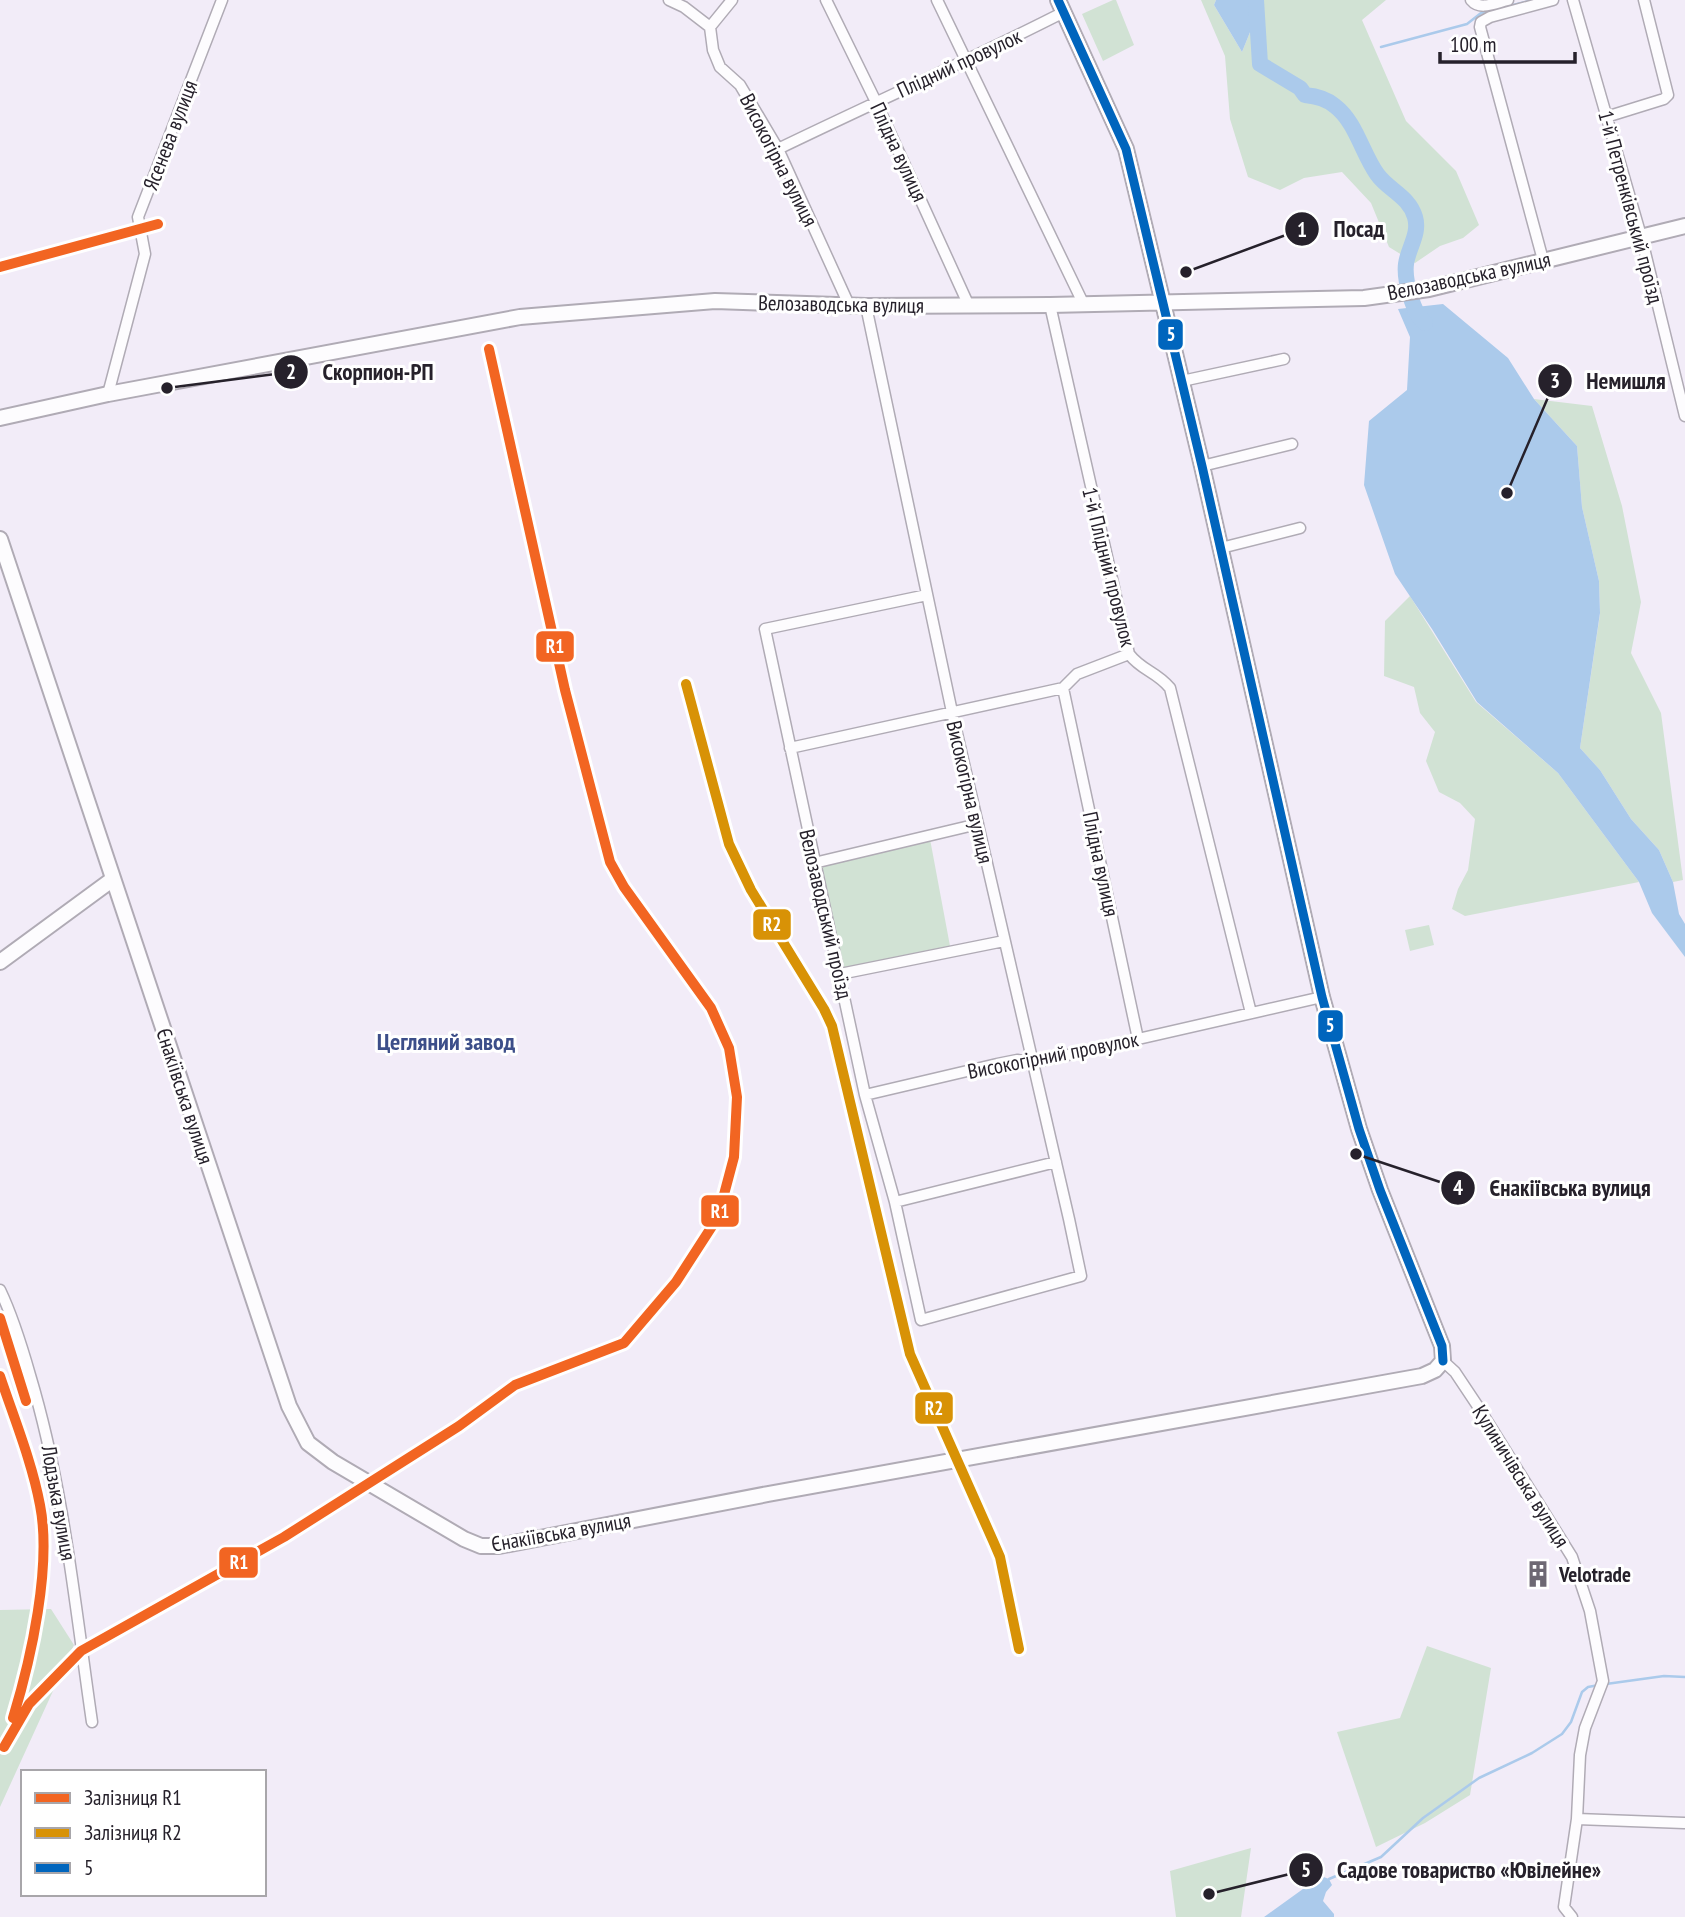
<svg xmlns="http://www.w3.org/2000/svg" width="1685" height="1917" viewBox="0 0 1685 1917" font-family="'PT Sans Narrow',sans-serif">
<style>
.green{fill:#d1e2d4}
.water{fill:#abcaeb}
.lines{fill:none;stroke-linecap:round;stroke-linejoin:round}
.stream{stroke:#abcaeb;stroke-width:2.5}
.river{stroke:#abcaeb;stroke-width:16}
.street-casing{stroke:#b0abb5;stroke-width:13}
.secondary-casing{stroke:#b0abb5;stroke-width:18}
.street{stroke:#fdfcfe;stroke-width:10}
.secondary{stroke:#fdfcfe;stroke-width:14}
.bus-1-casing{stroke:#fff;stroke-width:14}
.bus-1{stroke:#0065bd;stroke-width:9}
.rail-1-casing{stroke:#fff;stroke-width:16}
.rail-2-casing{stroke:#fff;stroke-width:16}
.rail-1{stroke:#f26522;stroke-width:10}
.rail-2{stroke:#d89206;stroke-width:10}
.labels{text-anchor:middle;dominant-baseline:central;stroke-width:6;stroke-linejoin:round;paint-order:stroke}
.street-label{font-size:21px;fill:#26212b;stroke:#fff}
.poi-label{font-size:21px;font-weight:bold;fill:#26212b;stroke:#fff;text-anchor:start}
.quarter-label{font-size:24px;font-weight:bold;fill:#3c4e89;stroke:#fff}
.leader{fill:none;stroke:#26212b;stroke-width:2.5}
.callout-dot{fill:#26212b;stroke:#fff;stroke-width:2.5}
.mark-label{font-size:21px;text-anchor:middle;font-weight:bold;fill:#fff}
.callout-label{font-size:23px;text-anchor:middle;font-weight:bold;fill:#26212b;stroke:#fff;stroke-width:6;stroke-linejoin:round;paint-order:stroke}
.line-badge{stroke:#fff;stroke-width:2.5}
.badge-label{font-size:19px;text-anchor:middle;font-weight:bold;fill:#fff}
</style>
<rect width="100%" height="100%" fill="#f2ecf8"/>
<path class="green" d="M1113,0H1116L1134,45L1103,61L1082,14Z
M1201,0H1216L1214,5L1242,52L1263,0H1386L1362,20L1406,121L1456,171L1479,225L1463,238L1440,246L1415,263L1389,247L1371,203L1342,172L1304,178L1280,190L1248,177L1230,119L1225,56Z
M1534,399L1592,406L1622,506L1641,602L1631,653L1661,713L1683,880L1673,882L1659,850L1631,819L1600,770L1580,748L1600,614L1599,581L1582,507L1577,446Z
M1410,596L1476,702L1558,773L1639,882L1465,916L1452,909L1458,889L1468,870L1475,819L1460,803L1439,792L1426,761L1435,732L1420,713L1414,687L1384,676L1385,621Z
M930,839L950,946L847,968L841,966L819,870L822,865Z
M1429,925L1434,945L1410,951L1405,930Z
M51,1609L74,1645L0,1807V1610Z
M1427,1646L1491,1668L1470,1795L1425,1823L1376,1847L1337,1732L1400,1718Z
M1251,1848L1241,1917H1176L1170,1871Z"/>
<path class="water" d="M1216,0H1263L1242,52L1214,5Z
M1443,304L1508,358L1534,399L1577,446L1582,507L1599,581L1600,613L1580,748L1600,770L1631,819L1659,850L1673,882L1679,914L1685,924V957L1652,913L1639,882L1558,773L1477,702L1432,629L1395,574L1364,485L1369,421L1407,390L1410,337L1398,309Z
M1321,1876L1329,1879L1332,1885L1326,1892L1323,1901L1334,1914V1917H1264Z"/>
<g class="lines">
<path class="stream" d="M1381,47L1467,24L1481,13L1533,0
M1606,1684L1664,1676L1685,1677
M1329,1879L1381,1857L1423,1818L1479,1778L1532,1753L1562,1734L1571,1722L1582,1692L1588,1687L1599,1685"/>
<path class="river" d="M1256,0L1260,64L1300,88L1305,95C1316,96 1327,99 1335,106C1356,122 1362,153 1377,174C1388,190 1409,196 1415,217C1420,234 1408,248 1406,264C1404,279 1413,314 1425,323"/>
<defs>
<path id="street" d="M669,0L684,7L710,27L713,50L720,67L740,85L778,149L849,305
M826,0L876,102L969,306
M937,0L1084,305
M1471,0C1480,11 1495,3 1508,0
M1573,0L1641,236L1685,416
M710,27L732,0
M1606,117L1664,99L1668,95L1644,0
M778,149C873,103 970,60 1064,12
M1543,260L1480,27L1481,22L1490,17L1553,0
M1050,305L1129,654C1142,671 1156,671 1170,688L1251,1013
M866,306L952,712L1069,1219L1081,1276L921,1320L895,1202L865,1095L765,629L927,595
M1182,381L1284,359
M108,394L145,254L138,217L222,0
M1202,466L1292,444
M1221,548L1300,528
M1063,688L1138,1039
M790,748L1063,688L1077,674L1129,654
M814,863L978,824
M840,974L1004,941
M865,1095L997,1064L1017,1060L1033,1063L1322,997
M895,1202L1056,1162
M0,1290C13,1317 22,1347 30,1375C64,1488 75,1606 92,1722
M1443,1361L1455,1372L1477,1405L1572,1557L1590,1611L1603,1681L1585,1728L1580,1755L1577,1819L1564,1907L1572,1917
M1577,1819L1684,1823"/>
<path id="secondary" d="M0,418L108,394L520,317L715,301L866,306L1050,305L1364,298L1429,289L1685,226
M0,539L289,1406L308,1443L333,1462L464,1539L481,1546H499L768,1494L1422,1376L1435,1370L1443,1361L1442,1346L1380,1190L1359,1129L1322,997L1202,466L1126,149L1058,0
M0,962L113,879"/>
</defs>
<use href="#street" class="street-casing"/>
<use href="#secondary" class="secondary-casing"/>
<use href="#street" class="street"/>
<use href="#secondary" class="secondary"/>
<defs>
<path id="bus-1" d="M1058,0L1126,149L1202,466L1322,997L1359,1129L1380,1190L1442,1346L1443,1361"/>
</defs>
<use href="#bus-1" class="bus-1-casing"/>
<use href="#bus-1" class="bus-1"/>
<defs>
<path id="rail-1" d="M0,267L158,224
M0,1318L26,1401
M0,1376C14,1418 32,1462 40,1505C52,1566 31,1659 13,1718
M4,1747L29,1704L81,1651L284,1537L459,1426L515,1385L624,1343L676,1282L718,1217L734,1157L737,1097L729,1048L711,1008L624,887L610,862L565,690L489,349"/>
<path id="rail-2" d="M686,684L729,844L751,890L824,1009L832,1026L910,1354L994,1543L1000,1557L1019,1649"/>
</defs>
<use href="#rail-1" class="rail-1-casing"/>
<use href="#rail-2" class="rail-2-casing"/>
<use href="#rail-1" class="rail-1"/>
<use href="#rail-2" class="rail-2"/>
</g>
<defs>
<symbol id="building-bare" viewBox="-9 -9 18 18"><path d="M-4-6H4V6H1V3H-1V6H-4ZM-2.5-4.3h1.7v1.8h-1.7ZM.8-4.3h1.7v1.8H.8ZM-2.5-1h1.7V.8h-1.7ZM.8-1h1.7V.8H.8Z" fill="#6d6873" stroke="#fff" stroke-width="2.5" paint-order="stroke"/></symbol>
</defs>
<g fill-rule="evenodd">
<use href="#building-bare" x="1519" y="1555" width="38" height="38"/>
</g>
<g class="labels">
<g class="street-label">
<text transform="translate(959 63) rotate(-25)">Плідний провулок</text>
<text transform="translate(170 135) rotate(-69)">Ясенева вулиця</text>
<text transform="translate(899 152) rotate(65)">Плідна вулиця</text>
<text transform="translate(779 160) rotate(63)">Високогірна вулиця</text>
<text transform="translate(1631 207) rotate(75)">1-й Петренківський проїзд</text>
<text transform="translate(1469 276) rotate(-12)">Велозаводська вулиця</text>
<text transform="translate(841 304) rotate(1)">Велозаводська вулиця</text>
<text transform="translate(1109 567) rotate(76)">1-й Плідний провулок</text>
<text transform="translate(970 792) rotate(77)">Високогірна вулиця</text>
<text transform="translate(1101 864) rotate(78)">Плідна вулиця</text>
<text transform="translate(826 914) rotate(77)">Велозаводський проїзд</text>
<text transform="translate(1053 1055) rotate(-11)">Високогірний провулок</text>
<text transform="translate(185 1096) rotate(72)">Єнакіївська вулиця</text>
<text transform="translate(1521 1476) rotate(58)">Кулиничівська вулиця</text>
<text transform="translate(59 1503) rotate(80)">Лодзька вулиця</text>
<text transform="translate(561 1532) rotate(-10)">Єнакіївська вулиця</text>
</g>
<g class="poi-label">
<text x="1559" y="1574">Velotrade</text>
</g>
<g class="quarter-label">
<text x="446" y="1041">Цегляний завод</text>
</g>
</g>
<path class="leader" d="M1186 272L1302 229M167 388L291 372M1507 493L1555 381M1356 1154L1458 1188M1209 1894L1306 1870"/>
<g class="callout-dot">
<circle cx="1186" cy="272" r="7"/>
<circle cx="167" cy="388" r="7"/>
<circle cx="1507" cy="493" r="7"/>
<circle cx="1356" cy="1154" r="7"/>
<circle cx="1209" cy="1894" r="7"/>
<circle cx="1302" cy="229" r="18"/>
<circle cx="291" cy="372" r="18"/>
<circle cx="1555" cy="381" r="18"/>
<circle cx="1458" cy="1188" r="18"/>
<circle cx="1306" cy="1870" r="18"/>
</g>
<g class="mark-label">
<text x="1302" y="237">1</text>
<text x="291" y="379">2</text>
<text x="1555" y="388">3</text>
<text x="1458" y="1195">4</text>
<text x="1306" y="1877">5</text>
</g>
<g class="callout-label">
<text x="1359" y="237">Посад</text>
<text x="378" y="380">Скорпион-РП</text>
<text x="1626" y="389">Немишля</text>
<text x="1570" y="1196">Єнакіївська вулиця</text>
<text x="1469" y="1878">Садове товариство «Ювілейне»</text>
</g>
<g class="line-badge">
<rect x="1157" y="318" width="27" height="33" rx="7" fill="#0065bd"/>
<rect x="535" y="630" width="40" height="33" rx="7" fill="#f26522"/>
<rect x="752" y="908" width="40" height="33" rx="7" fill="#d89206"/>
<rect x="1317" y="1009" width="27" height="34" rx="7" fill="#0065bd"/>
<rect x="700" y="1194" width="40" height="34" rx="7" fill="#f26522"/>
<rect x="914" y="1391" width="40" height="34" rx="7" fill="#d89206"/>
<rect x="218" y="1546" width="41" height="33" rx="7" fill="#f26522"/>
</g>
<g class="badge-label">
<text x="1171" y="341">5</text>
<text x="555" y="653">R1</text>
<text x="772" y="931">R2</text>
<text x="1330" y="1032">5</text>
<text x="720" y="1218">R1</text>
<text x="934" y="1415">R2</text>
<text x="239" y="1569">R1</text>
</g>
<rect x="21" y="1770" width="245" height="126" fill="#ffffff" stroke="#a8a6aa" stroke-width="2"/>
<rect x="35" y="1793" width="35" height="10" fill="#f26522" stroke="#a8a6aa" stroke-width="2"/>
<text x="84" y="1805" font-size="21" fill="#26212b">Залізниця R1</text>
<rect x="35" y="1828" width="35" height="10" fill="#d89206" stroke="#a8a6aa" stroke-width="2"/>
<text x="84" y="1840" font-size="21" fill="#26212b">Залізниця R2</text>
<rect x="35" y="1863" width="35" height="10" fill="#0065bd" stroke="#a8a6aa" stroke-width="2"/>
<text x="84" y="1875" font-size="21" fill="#26212b">5</text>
<path d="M1440 52v10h135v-10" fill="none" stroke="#26212b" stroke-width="3.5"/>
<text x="1450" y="52" font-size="21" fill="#26212b" stroke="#ffffff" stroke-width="5" paint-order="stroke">100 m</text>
</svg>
